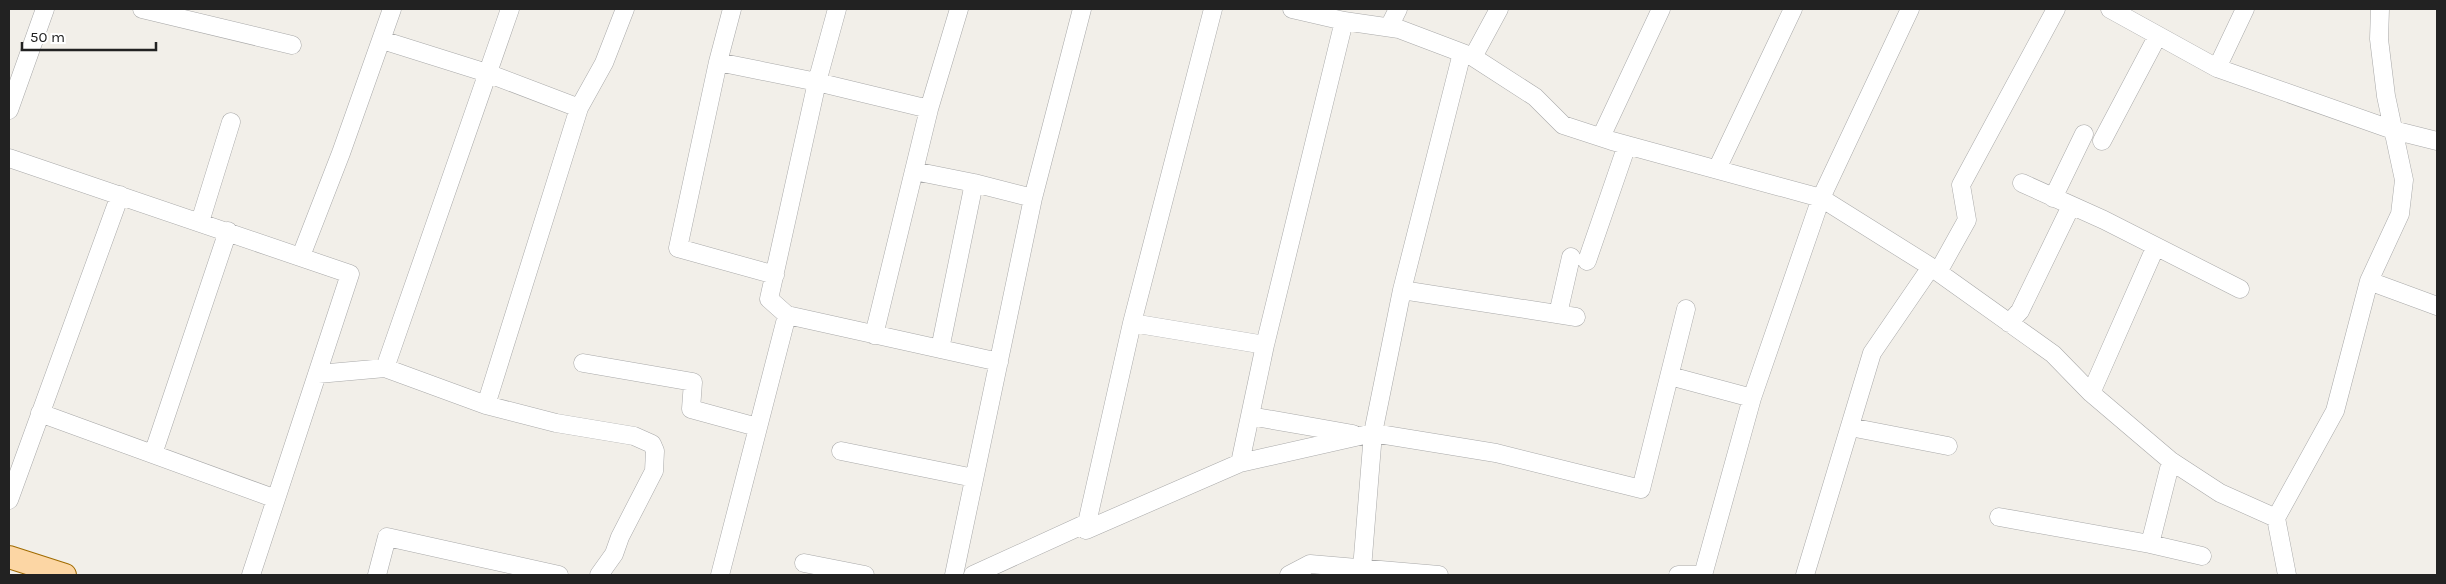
<svg xmlns="http://www.w3.org/2000/svg" width="2446" height="584" viewBox="0 0 2446 584" font-family="Karla,sans-serif">
<style>
.lines{fill:none;stroke-linecap:round;stroke-linejoin:round}
.minor-casing{stroke:#a9a9a9;stroke-width:19}
.major-casing{stroke:#a06b00;stroke-width:24}
.minor{stroke:#fff;stroke-width:18}
.major{stroke:#fcd6a4;stroke-width:22}
</style>
<rect width="100%" height="100%" fill="#f2efe9"/>
<g class="lines">
<defs>
<path id="minor" d="M142,9L292,45
M732,9L718,62L678,248L775,275
M837,9L817,82L769,299L787,315L999,362
M1292,9L1344,21L1399,29L1473,57L1535,97L1563,125L1612,141L1821,198L1931,267L2053,354L2091,393L2171,461L2220,493L2276,518
M2110,9L2217,68L2393,130L2437,141
M1389,27L1398,9
M382,40L487,73L579,108
M1473,57L1499,9
M718,62L817,82L929,109
M2217,68L2245,9
M9,110L45,9
M1601,137L1661,9
M2102,141L2157,37
M9,158L350,274L251,575
M1717,169L1793,9
M914,171L974,183
M2022,183L2104,220L2240,289
M2053,198L2084,134
M200,222L231,122
M301,256L341,153L392,9
M1587,261L1627,145
M1938,272L1967,220L1961,185L2056,9
M2369,281L2437,306
M1402,290L1576,317
M1558,314L1571,257
M1132,323L1265,345
M2009,323L2020,311L2071,206
M874,335L929,109L959,9
M940,349L974,183L1033,198
M583,363L693,382L691,409L757,427
M385,368L510,9
M318,374L385,368L486,405L556,423L634,436L652,444L655,451L654,471L620,537L614,554L599,575
M1670,376L1752,398
M2091,393L2155,248
M486,405L579,108L604,63L625,9
M40,413L276,499
M1250,416L1353,434
M1850,427L1948,446
M841,451L974,478
M153,454L228,231
M2171,461L2150,544L2202,556
M1240,463L1265,345L1344,21
M9,500L120,195
M1999,517L2150,544
M1087,523L1132,323L1213,9
M804,563L865,575
M1362,569L1373,433L1402,290L1462,53
M377,575L387,537L559,575
M720,575L787,315
M954,575L1033,198L1082,9
M973,575L1087,523L1086,530L1240,463L1373,433L1496,453L1641,489L1686,309
M1289,575L1310,564L1439,575
M1678,575H1703
M1703,575L1752,398L1821,198L1910,9
M1805,575L1872,353L1931,267
M2287,575L2276,518L2335,411L2369,281L2400,214L2404,180L2386,96L2379,39L2380,9"/>
<path id="major" d="M9,557L65,575"/>
</defs>
<use href="#minor" class="minor-casing"/>
<use href="#major" class="major-casing"/>
<use href="#minor" class="minor"/>
<use href="#major" class="major"/>
</g>
<rect width="2446" height="584" fill="none" stroke="#222222" stroke-width="20"/>
<path d="M22 42v8h134v-8" fill="none" stroke="#222222" stroke-width="2.5"/>
<text x="30" y="42" font-size="15" fill="#222222" stroke="#ffffff" stroke-width="4" paint-order="stroke">50 m</text>
</svg>
